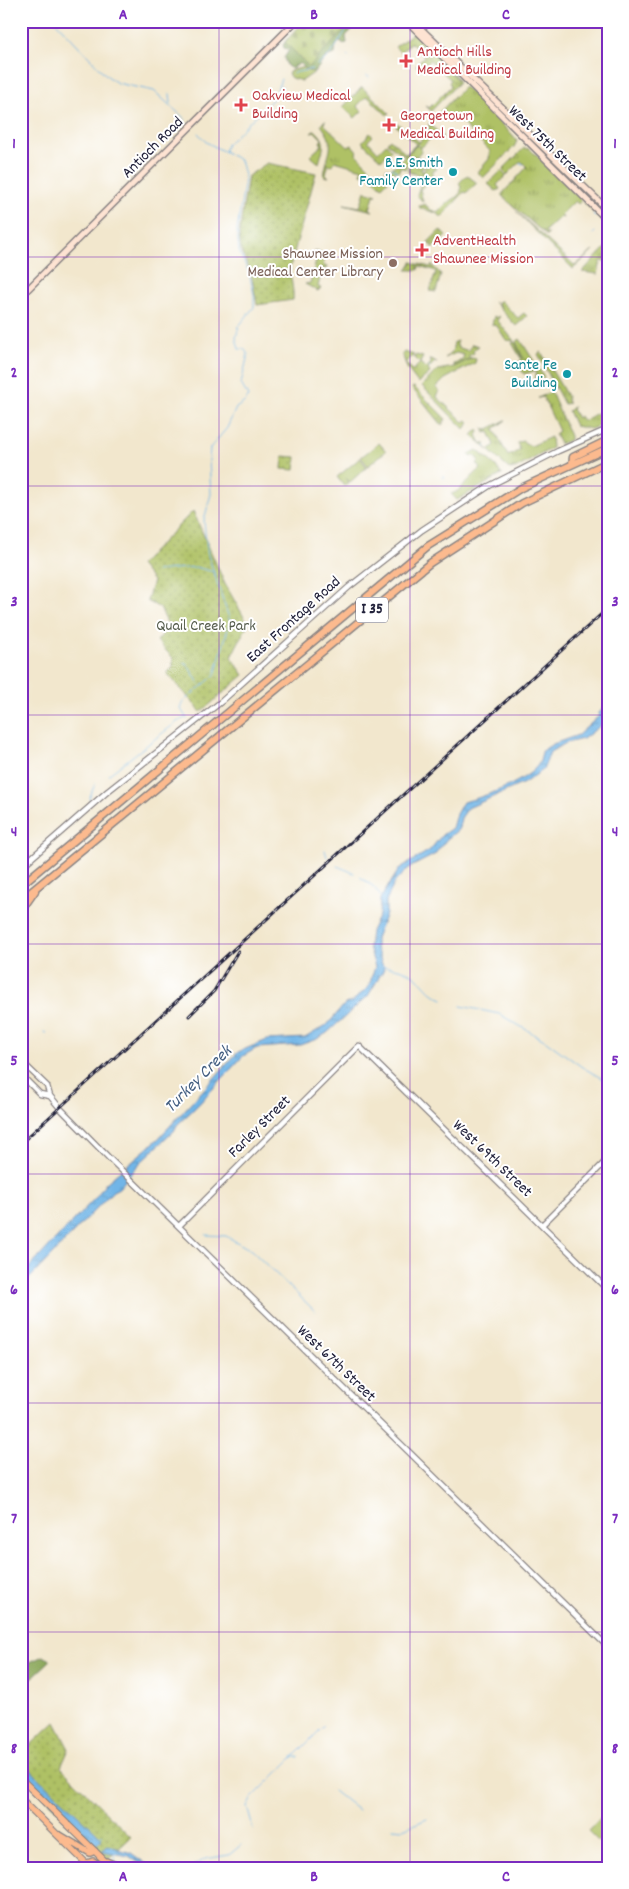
<svg xmlns="http://www.w3.org/2000/svg" width="629" height="1889" viewBox="0 0 629 1889" font-family="Dekko,sans-serif">
<style>
.grass{fill:url(#grass-tufts);stroke:#687250}
.forest{fill:url(#forest-firs);stroke:#56644a}
.cemetery{fill:url(#cemetery-stones);stroke:#687250}
.park{fill:url(#park-dots);stroke:#687250}
.garden{fill:url(#garden-furrows);stroke:#687250}
.pitch{fill:#afc165;stroke:#687250}
.water{fill:url(#water-ripples);stroke:#4a6c91}
.lines{fill:none;stroke-linecap:round;stroke-linejoin:round}
.stream{stroke:#71b5e7;stroke-width:1}
.tertiary-casing{stroke:#8a8484;stroke-width:7}
.secondary-casing{stroke:#8a8484;stroke-width:8}
.trunk-casing{stroke:#8a8484;stroke-width:8}
.motorway-casing{stroke:#8a8484;stroke-width:9}
.tertiary{stroke:#fff;stroke-width:4.5}
.secondary{stroke:#fee3d2;stroke-width:5}
.trunk{stroke:#fcba8e;stroke-width:5.5}
.motorway{stroke:#fcba8e;stroke-width:6}
.rail-casing{stroke:#22223b;stroke-width:3}
.rail{stroke:#fff;stroke-width:1;stroke-dasharray:4;stroke-linecap:butt}
.grid{fill:none;stroke:#7b2cbf;stroke-width:1;stroke-opacity:0.55}
.health-dot{fill:#e0444e;stroke:#fff;stroke-width:2}
.culture-dot{fill:#0f9aa8;stroke:#fff;stroke-width:2}
.education-dot{fill:#8d6e63;stroke:#fff;stroke-width:2}
.labels{text-anchor:middle;dominant-baseline:central;stroke-width:4;stroke-linejoin:round;paint-order:stroke}
.shield{fill:#fff;stroke:#646476;stroke-width:1}
.shield-label{font-size:15px;font-weight:bold;fill:#22223b}
.health-label{font-size:16px;fill:#be3a42;stroke:#fff;text-anchor:start}
.street-label{font-size:16px;fill:#22223b;stroke:#fff}
.culture-label{font-size:16px;fill:#0d838f;stroke:#fff;text-anchor:end}
.education-label{font-size:16px;fill:#785e54;stroke:#fff;text-anchor:end}
.park-label{font-size:16px;fill:#535a4a;stroke:#fff}
.water-label{font-size:18px;font-style:italic;fill:#425d80;stroke:#fff}
.neatline{fill:none;stroke:#7b2cbf;stroke-width:2}
.grid-label{font-size:16px;text-anchor:middle;font-weight:bold;fill:#7b2cbf}
</style>
<defs>
<pattern id="grass-tufts" width="24" height="20" patternUnits="userSpaceOnUse" patternTransform="scale(1.25)"><rect width="24" height="20" fill="#afc165"/><path d="M3 7l-1-3M5 7V3M7 7l1-3M15 17l-1-3M17 17v-4M19 17l1-3" fill="none" stroke="#8e9c54"/></pattern>
<pattern id="forest-firs" width="22" height="20" patternUnits="userSpaceOnUse" patternTransform="scale(1.25)"><rect width="22" height="20" fill="#8ba75a"/><path d="M5 1l3.5 6h-7zM16 11l3.5 6h-7z" fill="#71884c"/></pattern>
<pattern id="cemetery-stones" width="16" height="16" patternUnits="userSpaceOnUse" patternTransform="scale(1.25)"><rect width="16" height="16" fill="#afc165"/><path d="M2 7V4a2 2 0 0 1 4 0v3zM10 15v-3a2 2 0 0 1 4 0v3z" fill="#8e9c54"/></pattern>
<pattern id="park-dots" width="8" height="8" patternUnits="userSpaceOnUse" patternTransform="scale(1.25)"><rect width="8" height="8" fill="#afc165"/><path d="M2 2h.1M6 6h.1" fill="none" stroke="#8e9c54" stroke-width="1.8" stroke-linecap="round"/></pattern>
<pattern id="garden-furrows" width="10" height="10" patternUnits="userSpaceOnUse" patternTransform="scale(1.25)"><rect width="10" height="10" fill="#afc165"/><path d="M-1 1l2-2M0 10L10 0M9 11l2-2" fill="none" stroke="#8e9c54"/></pattern>
<pattern id="water-ripples" width="26" height="14" patternUnits="userSpaceOnUse" patternTransform="scale(1.25)"><rect width="26" height="14" fill="#71b5e7"/><path d="M2 4q2-2 4 0t4 0M15 11q2-2 4 0t4 0" fill="none" stroke="#5c93bc"/></pattern>
</defs>
<rect width="100%" height="100%" fill="#fff"/>
<filter id="ink" filterUnits="userSpaceOnUse"><feTurbulence type="fractalNoise" baseFrequency=".02" numOctaves="2"/><feDisplacementMap in="SourceGraphic" scale="10" xChannelSelector="R" yChannelSelector="G"/><feConvolveMatrix kernelMatrix="1 2 1 2 8 2 1 2 1" color-interpolation-filters="sRGB"/></filter>
<filter id="wash" filterUnits="userSpaceOnUse"><feTurbulence type="fractalNoise" baseFrequency=".0096" numOctaves="4" result="noise"/><feDisplacementMap in="SourceGraphic" scale="20" xChannelSelector="R" yChannelSelector="G"/><feGaussianBlur stdDeviation="1.12" result="paint"/><feColorMatrix in="noise" values="0 0 0 0 0 0 0 0 0 0 0 0 0 0 0 0 0 1.4 0 .05"/><feComposite in="paint" operator="in"/></filter>
<g filter="url(#wash)">
<rect width="100%" height="100%" fill="#f2e7cd"/>
<path class="grass" d="M414,32L459,80L428,47L459,82L431,111L426,106L429,108L451,86L449,82L451,80L430,60L420,70L416,65L424,56L411,43L400,52L395,47L413,33L420,40Z
M304,67L305,70L315,72L302,81L291,78L288,74L290,71Z
M362,87L389,113L387,115L367,96L357,106L362,111L355,118L343,107Z
M464,87L477,96L517,141L514,147L483,178L478,172L489,159L490,151L453,114L450,116L446,114L439,120L435,117Z
M325,120L324,124L348,147L352,145L357,151L356,154L381,179L384,177L388,181L382,187L370,176L361,173L362,169L335,161L332,165H328L326,174L329,177L324,176C327,151 338,147 321,125Z
M429,123L443,137L431,138L421,148L418,144L429,129Z
M315,130C328,142 323,148 319,163L310,156L322,145L320,142L322,139L315,132L311,133Z
M370,133L373,136L368,141L378,152L386,144L392,150L381,160L362,142Z
M417,145L422,150L417,156L410,157L405,169L400,167L399,172L396,171L391,176L385,171L387,168L390,170Z
M524,148L530,149L608,226L582,200L578,204L575,201L561,215L563,218L560,217L545,231L548,234L547,236L502,196V194L527,167L521,161L507,175L502,170Z
M501,171L506,176L497,185L500,189L496,191L488,184Z
M467,175L477,183L466,193L464,192L442,217L436,213L420,208L419,206L425,204L431,210L438,212C442,209 445,206 448,203C456,196 465,195 459,183Z
M365,191L377,195H374L370,209L373,211L344,204L360,207Z
M608,245V261H601L598,274L582,272Z
M314,251L330,255L326,256L323,265L327,267L326,269H322L318,287L321,288L318,291L305,284L310,283L318,254Z
M500,300L518,318L524,313L527,316L516,326L493,301L502,309L497,303Z
M498,316L500,317L497,320L514,341L506,340L497,326L492,325L494,316L497,318Z
M520,339L544,377L533,387L531,384C543,370 531,367 523,357C520,352 518,347 516,342Z
M457,341V347L469,351L472,344L479,346L473,350L474,353L468,356L471,358L454,366L453,364L462,360L464,355L456,353L445,358L452,352L454,342Z
M515,342L521,356L532,365L535,371L524,374L517,363L522,360L512,343Z
M404,352L414,355L405,363L413,370L420,363L414,357L416,355L423,357L420,363L426,368L431,363L430,359L437,363L435,362L428,369L430,373L418,383L407,368L402,354Z
M541,352L567,396V402L569,403L564,404L538,354Z
M472,358L476,359L475,363L445,379L436,388L439,391L437,397L464,422L467,420L469,422L465,430L422,386L437,370L454,367Z
M414,387L446,419L442,425L412,388Z
M551,392L570,436V440L560,444L555,434L559,431L543,397L538,398Z
M574,406L572,409L577,418L580,416L583,421L608,407V422L591,429L575,426L568,411Z
M506,420L494,429L508,456L520,450L517,443L522,441L531,446L551,437L552,448L515,469H511L515,466L509,469L472,435L478,429L479,432L477,435L481,443H485V447L489,450L495,445L489,432L485,433L483,428L486,430Z
M477,450L496,466L501,474L499,475L503,474L457,500L451,494C462,492 471,475 481,469L477,463L479,461L474,455L471,457L469,454Z
M608,1810V1851L588,1831Z"/>
<path class="forest" d="M351,21H360L346,36L347,43L343,44L341,41L336,45L335,54L326,57L315,72L308,71L300,63L292,69L287,66L284,58L289,50L284,48L283,45L287,39Z
M43,1656L51,1660L35,1675L21,1692V1666Z"/>
<path class="cemetery" d="M304,21H353L309,67L285,42Z"/>
<path class="park" d="M416,157V160L418,157L423,160V168L420,169L423,171V174L428,158L430,160L427,163L430,161L437,169L433,171L431,180L420,189L423,202L417,195L423,176L408,172L411,159L414,160Z
M267,163L316,173L290,267C290,279 294,287 293,300L257,305L251,273L241,251L239,234L248,176Z
M283,456L296,457L295,470L282,469Z
M193,511L225,584L248,624L231,657L244,675L201,712L167,673L173,668V658L157,641L169,627L160,608L147,601L153,581L140,565Z
M55,1722L69,1749L61,1767L131,1837L108,1859L21,1773V1754Z"/>
<path class="garden" d="M397,123L419,142L405,156L387,143L390,139L406,154L416,144L395,125Z
M516,211L575,266L594,250L573,269Z
M440,230L446,236L433,248L428,242Z
M412,262L418,264L416,267L419,264L430,267L432,265L441,274L436,292L430,291L436,271L419,266L418,270H407Z"/>
<path class="pitch" d="M379,443L386,451L368,466L361,457Z
M360,458L367,467L350,482L346,478L349,482L344,486L337,477Z"/>
<path class="water" d="M608,703V717L600,726L583,739L566,743L550,752L543,770L524,783L468,808L461,818L459,829L447,839L434,855L409,868L395,882L386,901V914L376,938V948L384,969L368,996L327,1033L317,1039L300,1045L257,1048L243,1056L198,1105L177,1125L174,1131L140,1163L119,1188L113,1191L29,1279L21,1284V1276L96,1197L106,1183L158,1139L238,1052L267,1040L305,1038L328,1024L345,1004L352,1002L363,992L369,986L375,967L369,947L371,931L379,915L380,899L400,868L430,850L442,835L452,828L456,814L463,802C481,798 533,780 540,761C541,758 541,754 543,750L553,744L578,735L599,716V713Z
M21,1761L96,1832L102,1839L96,1845L21,1772Z
M107,1845L131,1853L152,1868H146L129,1856L102,1851Z"/>
<g class="lines">
<path class="stream" d="M55,21L106,75L117,83L154,91L186,120
M347,56L348,57
M317,65C339,52 337,38 354,21
M293,73L312,69
M367,76L369,77
M277,90L281,79
M170,94L171,103
M277,95L283,97
M224,151L227,144L277,95L282,86
M520,163L523,164
M392,168L398,172
M593,214L595,216
M593,234L595,232
M429,366L430,367
M485,447L486,446
M443,478V476
M156,571L195,567L214,572
M183,663L187,664L200,685
M187,719L181,709L184,701L215,675L230,621L208,555L205,532L204,520L211,494L209,460L210,448L227,428L236,408L246,401L248,396L241,384L248,354L244,349H239L236,338L239,326L254,307V295L249,273L239,251L237,231L245,179L240,160L206,142L198,133
M108,775L177,722L185,718
M89,799L95,784
M325,850L327,857
M337,866L354,873
M360,877L374,887L381,897
M382,966C394,968 406,969 416,977C427,986 428,993 443,999
M461,1006L499,1014L546,1041L582,1067L608,1082
M44,1032L46,1033
M206,1235L226,1236L251,1250L315,1311
M292,1757H298
M334,1791L358,1810
M393,1828L403,1829L427,1819
M253,1829L247,1806L251,1799L324,1726
M97,1836L103,1835
M115,1860V1854
M191,1868L205,1859L229,1855L241,1845"/>
</g>
</g>
<g filter="url(#ink)">
<g class="lines">
<defs>
<path id="tertiary" d="M21,867L108,791L222,701L349,587L422,530L489,486L558,451L608,429
M21,1061L47,1086L50,1096L60,1108L110,1159L608,1647
M21,1075L40,1094L50,1096
M542,1225L608,1159
M179,1226L359,1046L608,1290"/>
<path id="secondary" d="M407,21L608,221
M413,21L608,210
M21,296L296,21"/>
<path id="trunk" d="M21,1779L112,1868
M21,1799L91,1868
M60,1835L90,1853L95,1851
M106,1861L118,1866
M87,1863L93,1861L102,1868"/>
<path id="motorway" d="M572,464L573,457L608,440
M21,885L428,546L521,488L608,448
M21,900L430,563L522,503L608,462
M21,911L35,891"/>
</defs>
<use href="#tertiary" class="tertiary-casing"/>
<use href="#secondary" class="secondary-casing"/>
<use href="#trunk" class="trunk-casing"/>
<use href="#motorway" class="motorway-casing"/>
<use href="#tertiary" class="tertiary"/>
<use href="#secondary" class="secondary"/>
<use href="#trunk" class="trunk"/>
<use href="#motorway" class="motorway"/>
<defs>
<path id="rail" d="M189,1016L214,991L238,951
M21,1143L608,608"/>
</defs>
<use href="#rail" class="rail-casing"/>
<use href="#rail" class="rail"/>
</g>
</g>
<path class="grid" d="M219,21V1868M410,21V1868M21,257H608M21,486H608M21,715H608M21,944H608M21,1174H608M21,1403H608M21,1632H608"/>
<g class="health-dot">
<path d="M403.5 53.5h5v5h5v5h-5v5h-5v-5h-5v-5h5z"/>
<path d="M238.5 97.5h5v5h5v5h-5v5h-5v-5h-5v-5h5z"/>
<path d="M386.5 117.5h5v5h5v5h-5v5h-5v-5h-5v-5h5z"/>
<path d="M419.5 242.5h5v5h5v5h-5v5h-5v-5h-5v-5h5z"/>
</g>
<g class="culture-dot">
<circle cx="453" cy="172" r="5"/>
<circle cx="567" cy="374" r="5"/>
</g>
<circle class="education-dot" cx="393" cy="263" r="5"/>
<g class="labels">
<rect class="shield" x="356" y="597.5" width="32" height="25" rx="4"/>
<g class="shield-label">
<text x="372" y="610">I 35</text>
</g>
<g class="health-label">
<text x="417" y="52">Antioch Hills<tspan x="417" dy="18">Medical Building</tspan></text>
<text x="252" y="96">Oakview Medical<tspan x="252" dy="18">Building</tspan></text>
<text x="400" y="116">Georgetown<tspan x="400" dy="18">Medical Building</tspan></text>
<text x="433" y="241">AdventHealth<tspan x="433" dy="18">Shawnee Mission</tspan></text>
</g>
<g class="street-label">
<text transform="translate(547 144) rotate(44)">West 75th Street</text>
<text transform="translate(153 148) rotate(-45)">Antioch Road</text>
<text transform="translate(294 620) rotate(-42)">East Frontage Road</text>
<text transform="translate(260 1127) rotate(-45)">Farley Street</text>
<text transform="translate(492 1159) rotate(44)">West 69th Street</text>
<text transform="translate(336 1364) rotate(44)">West 67th Street</text>
</g>
<g class="culture-label">
<text x="443" y="163">B.E. Smith<tspan x="443" dy="18">Family Center</tspan></text>
<text x="557" y="365">Sante Fe<tspan x="557" dy="18">Building</tspan></text>
</g>
<g class="education-label">
<text x="383" y="254">Shawnee Mission<tspan x="383" dy="18">Medical Center Library</tspan></text>
</g>
<g class="park-label">
<text x="206" y="626">Quail Creek Park</text>
</g>
<g class="water-label">
<text transform="translate(199 1080) rotate(-45)">Turkey Creek</text>
</g>
</g>
<rect width="629" height="1889" fill="none" stroke="#fff" stroke-width="55"/>
<rect x="28" y="28" width="574" height="1834" class="neatline"/>
<g class="grid-label">
<text x="123" y="19">A</text>
<text x="314" y="19">B</text>
<text x="506" y="19">C</text>
<text x="14" y="148">1</text>
<text x="615" y="148">1</text>
<text x="14" y="377">2</text>
<text x="615" y="377">2</text>
<text x="14" y="606">3</text>
<text x="615" y="606">3</text>
<text x="14" y="836">4</text>
<text x="615" y="836">4</text>
<text x="14" y="1065">5</text>
<text x="615" y="1065">5</text>
<text x="14" y="1294">6</text>
<text x="615" y="1294">6</text>
<text x="14" y="1523">7</text>
<text x="615" y="1523">7</text>
<text x="14" y="1753">8</text>
<text x="615" y="1753">8</text>
<text x="123" y="1881">A</text>
<text x="314" y="1881">B</text>
<text x="506" y="1881">C</text>
</g>
</svg>
